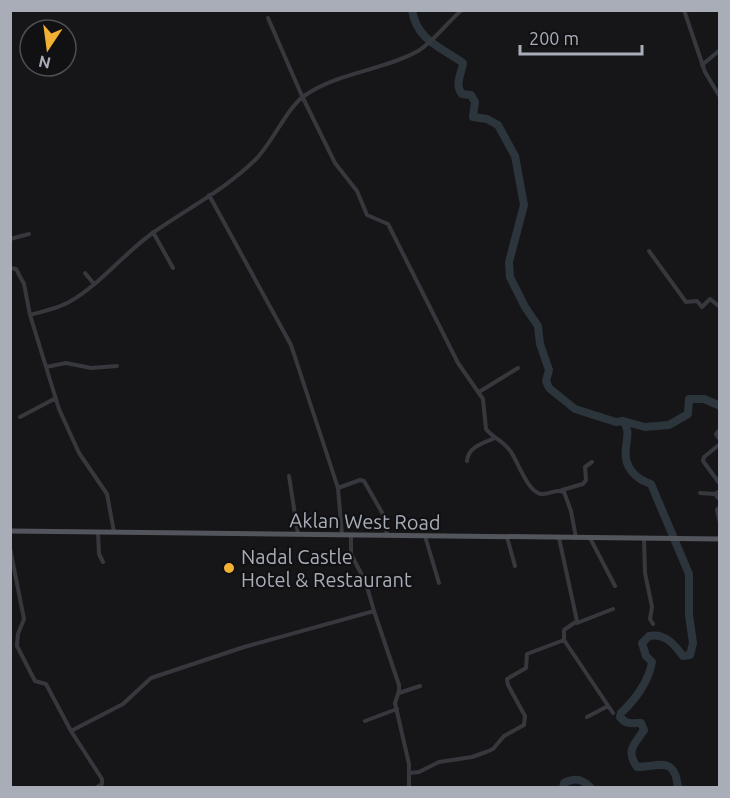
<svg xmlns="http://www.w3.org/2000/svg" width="730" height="798" viewBox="0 0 730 798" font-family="Ubuntu,sans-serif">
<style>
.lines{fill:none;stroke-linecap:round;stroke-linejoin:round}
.river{stroke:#2c353c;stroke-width:8}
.minor{stroke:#37383d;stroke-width:4}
.major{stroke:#53555c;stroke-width:5}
.poi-dot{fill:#f2b134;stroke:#111113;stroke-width:2}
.labels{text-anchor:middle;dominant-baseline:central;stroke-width:4.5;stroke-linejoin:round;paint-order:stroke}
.street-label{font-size:20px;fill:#a8adb8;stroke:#111113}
.poi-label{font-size:20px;fill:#a8adb8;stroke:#111113;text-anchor:start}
</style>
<rect width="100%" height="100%" fill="#161618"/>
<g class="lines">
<path class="river" d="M412,10C417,41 441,47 463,63C462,73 454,84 462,94L471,95L475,102L473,117L487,119L498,125L515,156L524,205L509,262L510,277L525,307L538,326L540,344L549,370L546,381L549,388L575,409L616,422L623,421L645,427L669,425L688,414L689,399H704L718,405L720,403
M623,421C630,431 627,436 626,448C623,466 635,479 651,484L689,574V615L693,643L690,655L683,656C674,644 665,633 649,636L642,643L646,656L652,662C649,681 635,700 621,713L620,717C626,725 632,723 641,723L644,730C635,744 625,750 637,767C659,767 675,755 678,788
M563,788L564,783C575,777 583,779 591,788"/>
<path class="minor" d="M684,10L705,72L720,97
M268,18L302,96L335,163L357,191L367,215L388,224L458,363L483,399L486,429C493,438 505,442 511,452C518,462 527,491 541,494C550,495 555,488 564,492L571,511L576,538
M702,65L720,50
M209,195L291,345L338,488L342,535
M153,232L173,268
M10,239L29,234
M649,251L686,302L697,301L702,307L710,299L720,307
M10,268L16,269L24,284L30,315L59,409L79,453L107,494L114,532
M85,273L94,284
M30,315C43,311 57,309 69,302C101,284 124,253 154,232C188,208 228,188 257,158C273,141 288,107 304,96C338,72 382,71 418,51C435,41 446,23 462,10
M46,367L66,363L91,368L117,366
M479,392L518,368
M20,417L56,398
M720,429L716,434L720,440
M720,444L704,457L703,461L720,484
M467,461C468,447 483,443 495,438
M289,476L298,534
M338,488L360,480L364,481L384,516L387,535
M562,490L583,484L586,480L585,467L592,462
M720,491L715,494L720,500
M700,493L715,494
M720,506L717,510L720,523
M98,533L99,554L103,562
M351,535V554L366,583L374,611L399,685V691L395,703L409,764V788
M425,536L439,583
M507,537L515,566
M559,538L577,621L564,630V640L613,713
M590,538L615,586
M644,539L645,573L652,607L650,619L653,624
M10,548L24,619L18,634L17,646L35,681L46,684L71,731L102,779V784L96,788
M577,623L613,609
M399,693L420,686
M587,717L608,706
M365,721L397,709
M71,731L123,704L151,678L244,647L374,611
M410,773L419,772L439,762L472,757L486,752L493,749L504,736L524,725L525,716L508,685L507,679L526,668L527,654L564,640"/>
<path class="major" d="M10,531L720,539"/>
</g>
<circle class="poi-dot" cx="229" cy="568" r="6"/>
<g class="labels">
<g class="street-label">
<text transform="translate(365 521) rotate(1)">Aklan West Road</text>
</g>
<g class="poi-label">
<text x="241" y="556">Nadal Castle<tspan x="241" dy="23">Hotel &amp; Restaurant</tspan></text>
</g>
</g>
<rect width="730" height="798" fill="none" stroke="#a8adb8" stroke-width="24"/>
<g transform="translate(48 48) rotate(193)"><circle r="28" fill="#111113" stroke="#4d4f55" stroke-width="1.5"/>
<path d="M0-4.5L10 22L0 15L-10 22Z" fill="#f2b134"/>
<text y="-9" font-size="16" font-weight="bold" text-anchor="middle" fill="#a8adb8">N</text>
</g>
<path d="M520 45v9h122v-9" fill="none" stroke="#a8adb8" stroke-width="3"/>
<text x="529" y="45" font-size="18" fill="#a8adb8" stroke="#111113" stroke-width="4.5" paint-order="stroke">200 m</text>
</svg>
